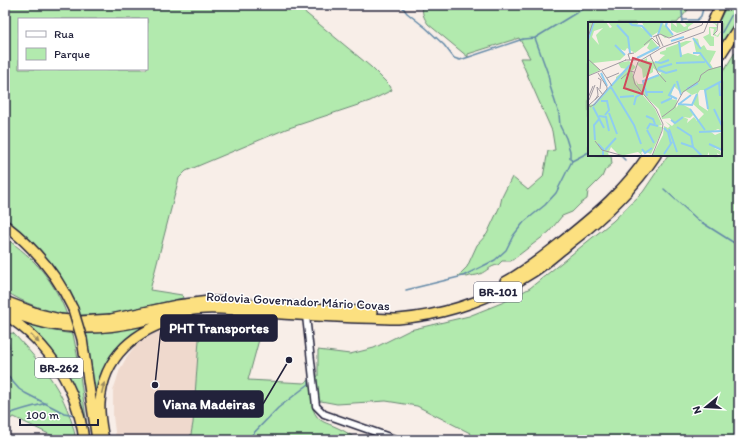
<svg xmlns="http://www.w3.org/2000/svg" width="744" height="445" viewBox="0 0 744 445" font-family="Itim,sans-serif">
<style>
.built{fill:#efd9cd}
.green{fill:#b2eaae;stroke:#6a8674;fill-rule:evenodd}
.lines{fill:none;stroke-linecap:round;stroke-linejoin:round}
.stream{stroke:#6389a8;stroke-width:1.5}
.minor-casing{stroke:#22223b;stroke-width:9}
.highway-casing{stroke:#22223b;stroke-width:12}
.minor{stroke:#fff;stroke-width:6}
.highway{stroke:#fce080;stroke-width:9}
.highway-bridge-casing{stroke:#22223b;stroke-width:12;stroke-linecap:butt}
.highway-bridge{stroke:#fce080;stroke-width:9}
.oneway{fill:#9a8a61}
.labels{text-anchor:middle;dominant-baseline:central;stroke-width:3;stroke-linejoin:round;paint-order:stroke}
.shield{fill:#fff;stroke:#646476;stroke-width:1}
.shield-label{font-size:12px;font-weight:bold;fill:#22223b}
.street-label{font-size:13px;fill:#22223b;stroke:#fff}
.inset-river{fill:none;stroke:#8fcdf0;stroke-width:2}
.inset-road{fill:none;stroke:#a29ca3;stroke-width:1}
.view{fill:#d1495b;fill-opacity:0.15;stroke:#d1495b;stroke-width:2}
.inset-edge{fill:none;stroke:#22223b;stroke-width:2}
.leader{fill:none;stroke:#22223b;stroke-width:1.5}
.callout-dot{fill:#22223b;stroke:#fff;stroke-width:1.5}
.callout{fill:#22223b;stroke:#22223b;stroke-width:1.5}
.callout-label{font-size:14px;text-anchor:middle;font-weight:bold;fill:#fff}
</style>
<rect width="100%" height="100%" fill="#f8eee8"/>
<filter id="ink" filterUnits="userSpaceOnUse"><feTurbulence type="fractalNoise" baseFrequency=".025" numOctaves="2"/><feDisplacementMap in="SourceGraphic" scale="8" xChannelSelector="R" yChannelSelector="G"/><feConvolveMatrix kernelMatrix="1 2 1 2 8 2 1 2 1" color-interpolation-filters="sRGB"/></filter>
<g filter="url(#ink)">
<path class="built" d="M171,326H200L193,423L190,440H116L113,416V391L120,369L128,355L136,345L158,331Z"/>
<path class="green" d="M5,5H296L371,67L390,86L392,90L370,101L286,129L186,171L179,178L150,290L182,295L183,298L121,312L102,315H78L71,299L5,221ZM19,19H147V69H19Z
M423,5H692L677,23H589V155H611L612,164L605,170L602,177L588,191L587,199L580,204L572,212L562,216L549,232L511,261H502L498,265C490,266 487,271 480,274C476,276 471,275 467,277L465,276H458L467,267L477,245L487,234L500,206L502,197L512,177L528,190L543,177L548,151L555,150L552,131L520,58H530L519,38L468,54V57L428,24C424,18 421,12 423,5Z
M727,5H739V17L721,48V23H718Z
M739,46V440H477L470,433L417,406L386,401L337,404L321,401L315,404L313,409C318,423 326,422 338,428C345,431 351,435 357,440H190L193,423L200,326L260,336L248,380L304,383L318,376V350L350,354L374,348L410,330L469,316L504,302L530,288L613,221L643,192L668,155H721V75Z
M5,238C34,257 55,282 67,315C43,310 26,304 5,291Z
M17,320L48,330L73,334L77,354L89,440H87L74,394Z
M146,325L147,327L122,346L97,409L84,334L112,332Z
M13,333C43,365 68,395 76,440H61L14,417L5,421V350L10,347L8,342L5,339V334Z"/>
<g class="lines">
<path class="stream" d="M401,5L407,13L426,28L444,45L454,58L460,60L523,39L535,38L589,5
M680,5L682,11L683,23
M683,20H697L701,16L704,5
M721,34L737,5
M535,38L548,74L550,86L559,114L560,126L566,138L570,151V158L572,161
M620,155L625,160
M664,189L698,220L739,246
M406,290L463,276L495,260L506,250L513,236L524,222L545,205L556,193L572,161L589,152
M5,373L19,389L25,393L64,413L75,415
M5,416C16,410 33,407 46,403
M247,440L278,408L309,384L310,376"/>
<defs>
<path id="minor" d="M306,316L316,406L324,414L398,440"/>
<path id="highway" d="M712,23L720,5
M721,54L739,26
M5,225C35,248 57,274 73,309
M505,282C527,270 546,254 565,239C596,214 626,189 648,155
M5,301L39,314L60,319L80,321L111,319L177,305L209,301L372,312
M5,309C47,330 93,332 138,322C160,317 182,310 205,309C225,308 245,311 266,313C297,315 327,317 359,318C372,318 385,319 398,319C447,315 494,298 535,271C547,263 558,253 569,244C603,218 633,190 656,155
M5,315C50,343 77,388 84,440
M82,339L97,440
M104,440C102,428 99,416 100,403C103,356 136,329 180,318"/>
</defs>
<use href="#minor" class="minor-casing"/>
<use href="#highway" class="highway-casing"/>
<use href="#minor" class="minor"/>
<use href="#highway" class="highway"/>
<defs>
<path id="highway-bridge" d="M73,309L82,339"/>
</defs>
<use href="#highway-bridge" class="highway-bridge-casing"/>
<use href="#highway-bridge" class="highway-bridge"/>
</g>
<defs><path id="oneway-solid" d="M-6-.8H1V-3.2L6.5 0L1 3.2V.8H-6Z"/></defs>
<g class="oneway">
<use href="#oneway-solid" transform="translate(35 339) rotate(45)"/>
<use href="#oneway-solid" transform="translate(103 388) rotate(-76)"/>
</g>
</g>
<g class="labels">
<g class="shield">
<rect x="474" y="282" width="48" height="20" rx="3"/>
<rect x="35" y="358" width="48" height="20" rx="3"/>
</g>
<g class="shield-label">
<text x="498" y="292">BR-101</text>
<text x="59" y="368">BR-262</text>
</g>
<g class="street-label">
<text transform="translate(298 301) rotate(3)">Rodovia Governador Mário Covas</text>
</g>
</g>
<g transform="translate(588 22)">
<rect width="134" height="134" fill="#f8eee8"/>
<path d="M1,0H18L22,6L24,5L20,0H51L49,3L57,8L54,0H75L76,4L78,0H79L78,4L85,14L77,16L70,10L62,15L71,26L64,30L59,26L62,20L47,31L39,26L37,29L32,27L37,33L32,38L5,41L12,48L0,54ZM15,6L8,13L11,23L4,15L6,9ZM83,0L89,5L88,0H91L96,5L99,4L96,0H107L100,5V7L104,6L101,8L89,11L83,8ZM122,0L130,2L127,12L129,14L134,8L130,15L125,13L126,7L122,6L123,14L133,17L126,15V24H122L115,15L121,12V5H129L127,2ZM105,16L110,17L112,26L116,23L119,28L128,29L122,41L125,46L134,44V109L130,107L123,110L127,113L134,110V127L126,126L132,129L134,134L129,131L130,134H121V130L119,134H64L75,113L76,104L80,106L82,104L77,99L84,104L86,102L82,96L74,97L71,87L51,69L67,87L74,103L70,104L74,105L73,111L63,132L55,129L53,131L55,134L50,130L32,134L23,125L20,132L22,134H0V83L8,82L28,59V55L39,47L33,46L30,41L41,39L48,45L44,49L50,68L48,58L50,62H55L57,59L72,53L74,49L72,51L65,46V50L55,56L54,47L49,42L59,36V39L69,40L77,33L72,32V30L78,28V26L98,19H104L92,26L94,33L100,31L110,34L112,32L108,30ZM86,64L93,71L98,69L104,73L109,71L105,82L116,92L109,99L106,95L99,101L100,97L95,95L102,96L105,93L103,87L92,81L88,86L89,78L82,77ZM112,68H117L120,89L111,83L110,71Z" fill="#b2eaae" fill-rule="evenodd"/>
<path class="inset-river" d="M41,0L44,3L54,4L64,15M79,0L78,4L85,13M29,3L40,15L42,31M70,13L74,0M105,16L113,27M0,18L6,0M83,19L96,15M91,20L93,35M27,23L37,33M105,31H112L123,46M49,36L71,25M67,40L73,41L81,38M88,41L117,40M70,46L84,42M69,47L78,51L89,48M13,51L19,64M89,59L93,73M131,60L132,74M87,62L81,73L89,77M23,65L46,103L53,122M99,67L110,61M58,70H75M59,74L55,59L71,53M32,75L46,74M13,79H19L21,88L17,93M73,81L84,76M90,82L104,83L109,72M91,82L103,73M46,83L48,75L53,72M5,84L42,43M5,85L16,106M102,87L117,108M120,87L117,68L134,59M126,87L134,104M21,91L29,112M11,94L18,95L21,109M58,94L65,97L67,102M83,98L87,101L95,95M89,105L103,114L105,125M76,106L80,110L83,122M59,107L62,102L70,104M81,107L89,130M59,108L66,121M111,110L134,109M7,118L6,103L12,96M93,121L105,125L114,134M10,122L15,127V134M121,122L134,128M54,127L57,131L64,126M17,128L28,116M76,132L84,120"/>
<path class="inset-road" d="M125,13L129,9L130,0M0,15L5,0M65,15L72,12L81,16L114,3L115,0M0,21V37L12,48M56,23L64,16L71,23M72,25L68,14L70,13L75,24M62,33L70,51L78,60M37,38H51M42,38L40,32L46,31M14,49L24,64M10,51L19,65M0,54L38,38M10,56L13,58L12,67M19,56L31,51M33,57L42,49L46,50M0,76L5,64M1,78L7,63M7,78L10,73L9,65L15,73M0,81L2,85L7,82L19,67V65M1,83L11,74M74,95L86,86L95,70L111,59L113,53L120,48L134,44M7,119L14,128L36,134M64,134L74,109L75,102L68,87L47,62L45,55L50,40L75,25L116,10L120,0"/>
<path class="view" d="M45,36L63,42L54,72L36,66Z"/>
<rect width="134" height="134" class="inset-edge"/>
</g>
<path class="leader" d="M155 385L161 328M289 360L263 404"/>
<g class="callout-dot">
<circle cx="155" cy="385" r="4"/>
<circle cx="289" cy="360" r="4"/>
</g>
<g class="callout">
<rect x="161" y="315" width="116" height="26" rx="4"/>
<rect x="155" y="391" width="108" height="26" rx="4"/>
</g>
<g class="callout-label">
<text x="219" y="333">PHT Transportes</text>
<text x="209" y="409">Viana Madeiras</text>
</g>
<rect width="744" height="445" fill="none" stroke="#fff" stroke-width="20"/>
<rect x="10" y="10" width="724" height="425" fill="none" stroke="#22223b" stroke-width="1.5" filter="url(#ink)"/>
<rect x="18" y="18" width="130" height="52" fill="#ffffff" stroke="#a7a7b1"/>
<rect x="26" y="31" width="20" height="6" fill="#ffffff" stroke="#a7a7b1"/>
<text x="54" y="38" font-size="12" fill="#22223b">Rua</text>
<rect x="26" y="48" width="20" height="12" fill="#b2eaae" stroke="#a7a7b1"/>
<text x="54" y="58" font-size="12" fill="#22223b">Parque</text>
<g transform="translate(706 407) rotate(252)" stroke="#ffffff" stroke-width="3" paint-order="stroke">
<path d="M0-3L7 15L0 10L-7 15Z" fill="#22223b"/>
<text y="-6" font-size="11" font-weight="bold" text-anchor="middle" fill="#22223b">N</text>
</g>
<path d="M20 419v6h78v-6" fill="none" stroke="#22223b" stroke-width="2"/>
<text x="26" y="419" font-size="12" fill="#22223b" stroke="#ffffff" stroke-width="3" paint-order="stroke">100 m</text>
</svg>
